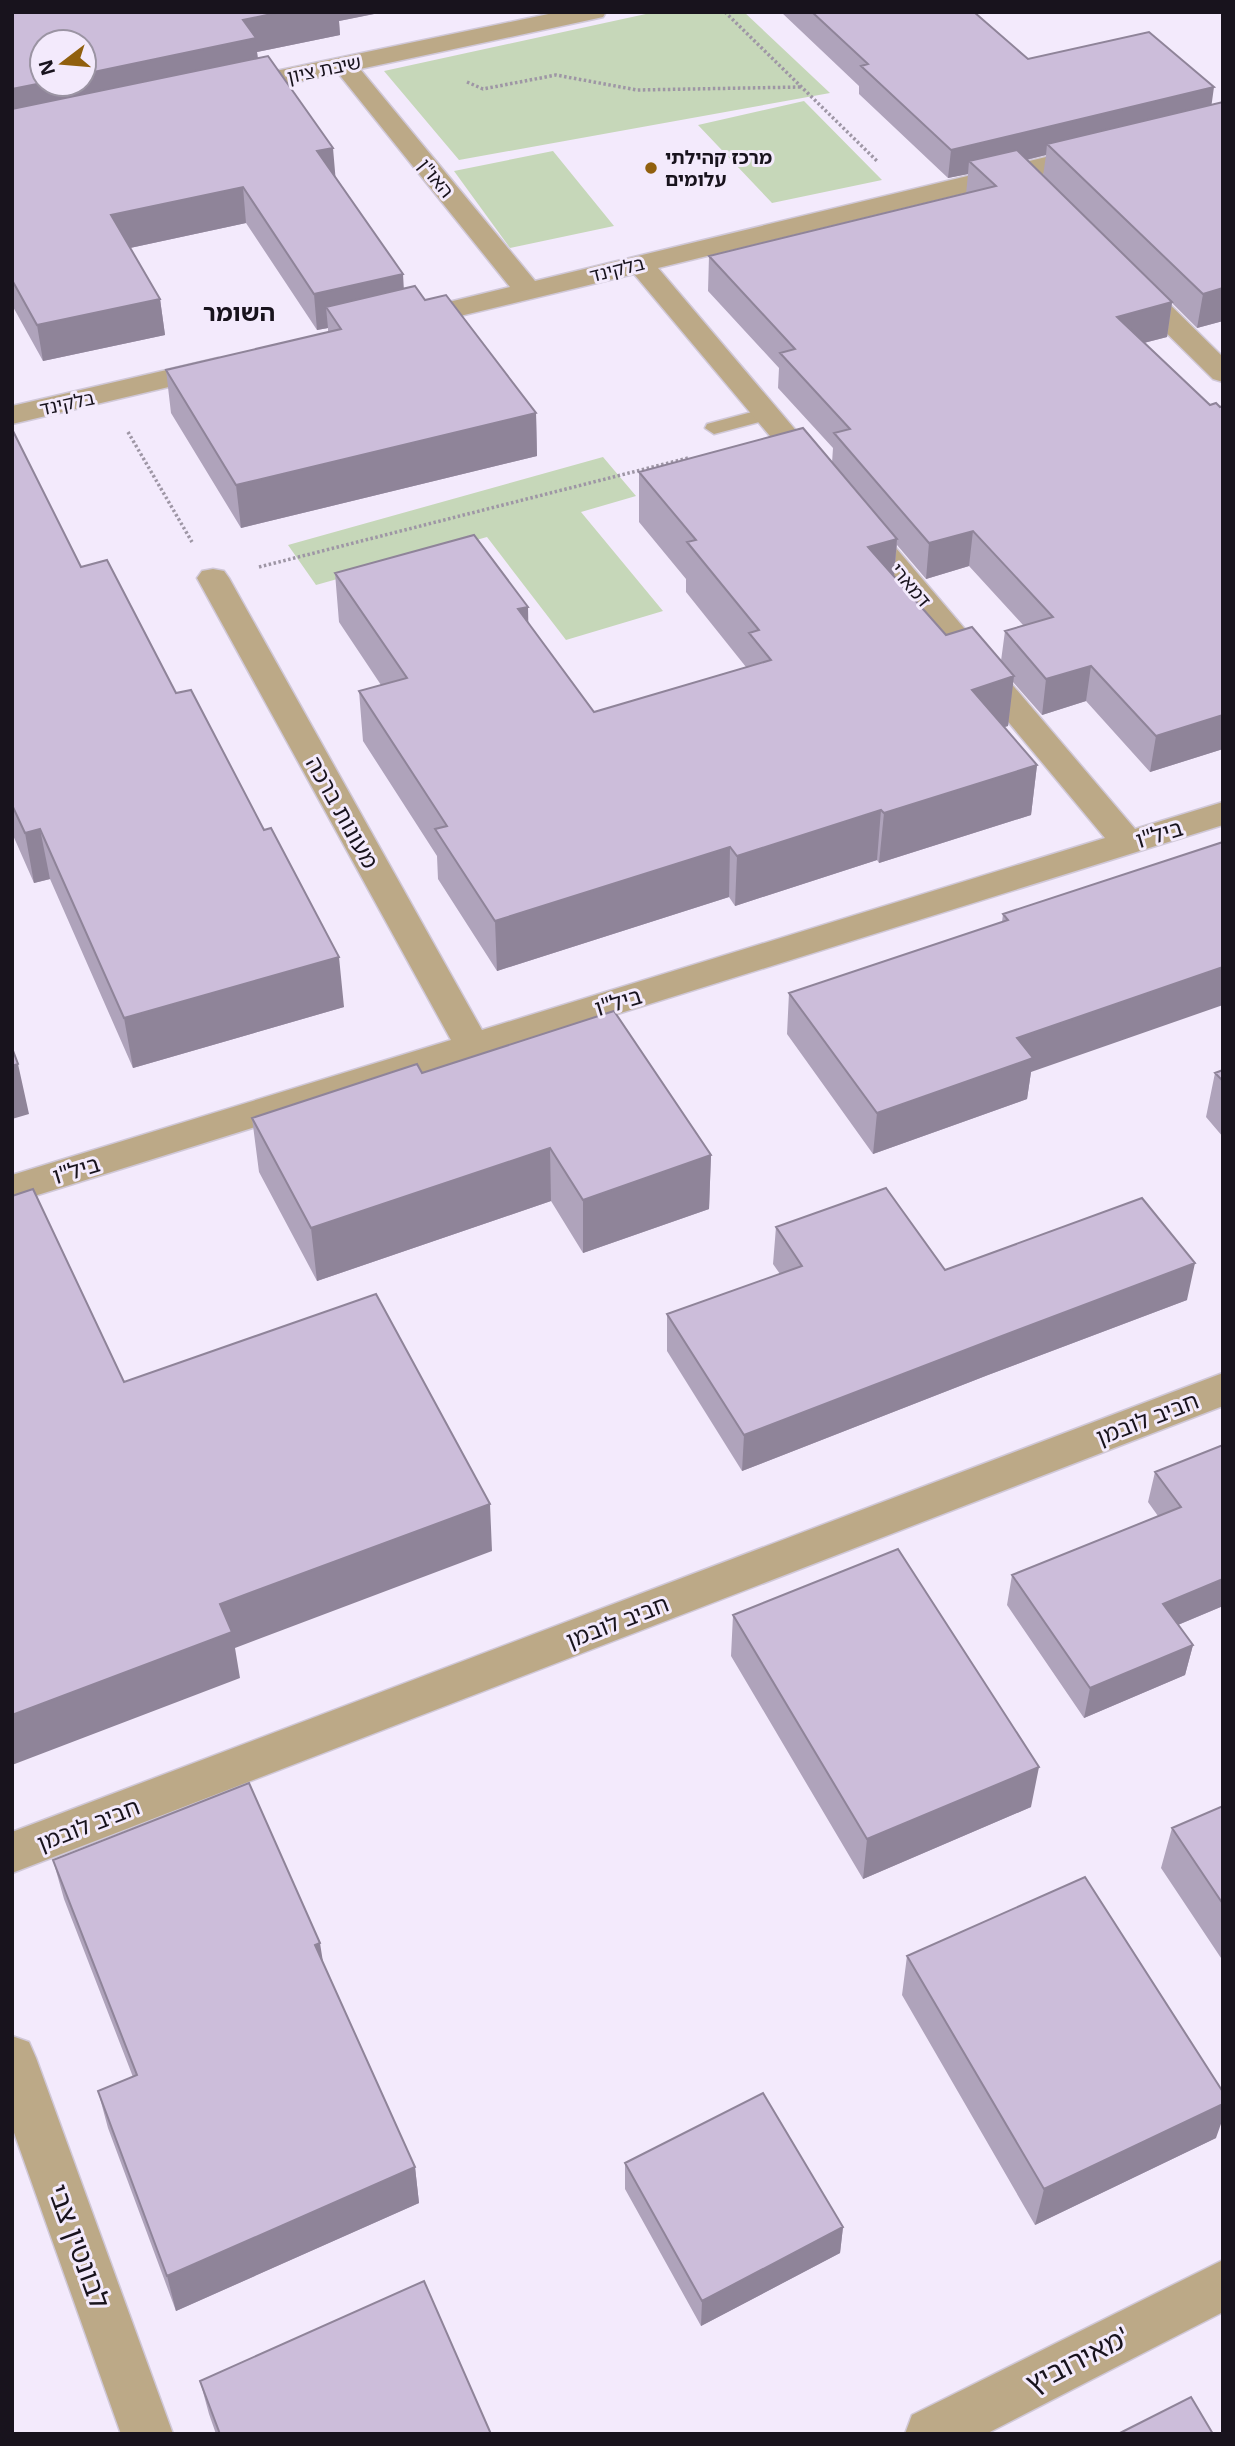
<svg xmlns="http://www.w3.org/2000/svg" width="1235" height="2446" viewBox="0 0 1235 2446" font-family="Georgia,'Noto Sans Hebrew',serif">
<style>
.green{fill:#c6d7b9}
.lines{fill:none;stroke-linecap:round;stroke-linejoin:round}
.service-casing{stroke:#d0c8d8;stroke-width:3}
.minor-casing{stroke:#d0c8d8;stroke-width:3}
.tertiary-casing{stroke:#d0c8d8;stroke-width:3}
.path{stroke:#9e96a5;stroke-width:3.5;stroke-dasharray:2.5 2.5;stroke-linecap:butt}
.service{fill:#bca987;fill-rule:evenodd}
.minor{fill:#bca987;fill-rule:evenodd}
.tertiary{fill:#bca987;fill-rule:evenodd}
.wall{fill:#afa3bb;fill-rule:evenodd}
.shaded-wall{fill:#8f8499}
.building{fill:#ccbdda;stroke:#8f8499;stroke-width:2}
.poi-dot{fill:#91600e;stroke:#f3eafc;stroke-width:2.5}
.labels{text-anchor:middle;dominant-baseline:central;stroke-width:6;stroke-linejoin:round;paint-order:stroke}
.far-street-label{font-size:19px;fill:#18131d;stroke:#f3eafc}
.far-poi-label{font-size:19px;font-weight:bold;fill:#18131d;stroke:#f3eafc;text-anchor:start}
.street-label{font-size:23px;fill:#18131d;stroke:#f3eafc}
.far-district-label{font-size:24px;font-weight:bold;fill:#18131d;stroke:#f3eafc}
.near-street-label{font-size:28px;fill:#18131d;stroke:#f3eafc}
</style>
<rect width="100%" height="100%" fill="#f3eafc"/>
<path class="green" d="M655,12H744L830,93L459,160L384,71Z
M804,101L882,180L772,203L698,125Z
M553,151L614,226L510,248L454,171Z
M603,457L636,496L581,512L663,611L566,640L487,537L316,585L288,545Z"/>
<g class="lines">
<defs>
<path id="service" d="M767,408L774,410L776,414L774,418L714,434L705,428L707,424Z"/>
<path id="minor" d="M558,12H606L603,17L594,19L360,69L535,281L1095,145L1104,147L1108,153L1104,159L658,268L832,473L828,479L817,482L806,479L634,274L406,329L396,327L392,321L396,315L510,287L338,73L233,96L224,93L220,88L224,83L233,80Z
M1132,275L1142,277L1223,357V382L1213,379L1122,289L1118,283L1122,277Z
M218,358L228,361L232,367L228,373L12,424V406Z
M862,518L873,521L1135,829L1223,802V825L12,1203V1175L451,1040L197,578L202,571L213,569L224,571L229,578L482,1030L1105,838L851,533L847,527L851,521Z
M1223,1373V1406L12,1873V1832Z
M12,2036L29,2042L36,2058L173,2434H121L12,2127Z"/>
<path id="tertiary" d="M1223,2260V2312L986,2434H905L912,2415Z"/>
</defs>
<use href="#service" class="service-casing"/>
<use href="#minor" class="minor-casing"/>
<use href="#tertiary" class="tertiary-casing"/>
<path class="path" d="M725,12L878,162
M467,82L483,89L556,75L637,90L802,87
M128,432L192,542
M259,567L688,458"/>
<use href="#service" class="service"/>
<use href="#minor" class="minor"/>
<use href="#tertiary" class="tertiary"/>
</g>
<path class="wall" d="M12,12H384L339,21L340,35L257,52L258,58L335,177L404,289L425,300L536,413L537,456L241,528L171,413L166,370L328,332V328L317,330L246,223L130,248L160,299L165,335L43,361L12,305Z
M781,12H974L1028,59L1211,104L1223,321L1197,328L1172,303L1167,337L1144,343L1210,405L1220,407L1223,406V749L1150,772L1086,701L1042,715L1013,682L1008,726L1004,727L1037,765L1031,815L879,863L877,860L735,906L729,897L497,971L438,879L437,856L363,741L359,691L381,685L339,622L335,573L528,607V623L594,712L746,667L686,592V579L639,522V472L832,463L833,448L778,388L779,368L708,291L709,256L966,194L968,174L948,178L859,94V86ZM1046,155L1043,176L1027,160ZM897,545L926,579L969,566L1023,625L1005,631L1001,661L946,635L894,576Z
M12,429L81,567L176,693L344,1007L133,1068L50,879L34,883L12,833Z
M1223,842L1031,1072L1027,1099L873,1154L787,1034L789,993L1002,922L1003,914Z
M1223,1070V1137L1206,1117L1215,1073Z
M422,1073L711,1155L709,1209L583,1253L551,1201L317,1281L259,1172L252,1118Z
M776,1227L945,1270L1187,1300L988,1375L742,1471L667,1351V1314L780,1274L773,1264Z
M1223,1445V1606L1178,1625L1193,1645L1185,1675L1084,1718L1007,1605L1012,1575L1158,1516L1148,1502L1155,1472Z
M733,1615L1031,1807L863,1879L731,1656Z
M1223,1806V1961L1161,1868L1172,1828Z
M53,1860L323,1963L415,2167L419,2203L176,2311L108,2128L98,2091L133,2077L64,1899Z
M907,1956L1216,2138L1035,2225L902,1995Z
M625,2163L843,2227L840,2253L701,2326L625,2189Z
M200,2381L491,2434H216L209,2414Z"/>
<path class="shaded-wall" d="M281,12H384L339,21L340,35L257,52L259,72L12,125V89L42,83V84H84V74L243,20Z
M1214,87L1210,116L1047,144L1046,155L980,171L969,161L968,174L948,178L951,150Z
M333,148L336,183L317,151Z
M243,187L246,223L116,251L111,215Z
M403,274L405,309L326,307L328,328L317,330L314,294Z
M1223,288V321L1197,328L1203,294Z
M160,299L165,335L43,361L37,325Z
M1172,302L1167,337L1112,351L1117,317Z
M536,413L537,456L241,528L236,485Z
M973,531L969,566L926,579L929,543Z
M897,539L893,588L868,547Z
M528,607L529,656L518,609Z
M1091,666L1086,701L1042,715L1046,679Z
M1014,676L1008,726L966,739L972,690Z
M1223,715V749L1150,772L1156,736Z
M1037,765L1031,815L879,863L884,813Z
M881,810L877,860L735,906L737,856Z
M40,829L50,879L34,883L25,833Z
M730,847L729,897L497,971L495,921Z
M339,957L344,1007L133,1068L124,1018Z
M1223,967V1005L1031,1072L1027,1099L873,1154L877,1113L1017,1038Z
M18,1064L29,1114L12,1119V1066Z
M550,1148L551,1201L317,1281L311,1228Z
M711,1155L709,1209L583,1253V1200Z
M1195,1263L1187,1300L988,1375L742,1471L744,1435L994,1339Z
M490,1504L492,1551L235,1648L240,1678L12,1765V1715L220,1604Z
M1223,1579V1606L1156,1634L1163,1604Z
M1193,1645L1185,1675L1084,1718L1090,1688Z
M1039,1767L1031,1807L863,1879L867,1839Z
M320,1943L326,1981L315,1945Z
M1223,2104V2118L1216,2138L1035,2225L1044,2189Z
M415,2167L419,2203L176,2311L167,2276Z
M843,2227L840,2253L701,2326L702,2301Z"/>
<path class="building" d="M12,12H281L243,20L256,38L84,74V42H42V83L12,89Z
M812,12H974L1028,59L1149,32L1214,87L951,150L861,66L868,64Z
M268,56L333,148L317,151L403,274L314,294L243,187L111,215L160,299L37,325L12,280V109Z
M1223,102V288L1203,294L1047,144Z
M1017,150L1172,302L1117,317L1210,405L1216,403L1220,407L1223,406V715L1156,736L1091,666L1046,679L1005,631L1053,617L973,531L929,543L834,433L850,429L780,353L795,349L709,256L996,186L969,161Z
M415,286L425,300L446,295L536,413L236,485L166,370L341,329L326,307Z
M803,428L897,539L868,547L946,635L972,627L1014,676L972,690L1037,765L884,813L881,810L737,856L730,847L495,921L435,829L447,826L359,691L407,678L335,573L474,535L528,607L518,609L594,712L771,660L749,633L759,630L687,542L696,540L639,472Z
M12,429L81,567L107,560L176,693L191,690L264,830L271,828L339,957L124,1018L40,829L25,833L12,805Z
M1223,842V967L1017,1038L1033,1058L877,1113L789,993L1008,920L1003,914Z
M614,1011L711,1155L583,1200L550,1148L311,1228L252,1118L417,1064L422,1073Z
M12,1048L18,1064L12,1066Z
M1223,1070V1081L1215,1073Z
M886,1188L945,1270L1142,1198L1195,1263L994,1339L744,1435L667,1314L802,1266L776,1227Z
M33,1189L124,1382L376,1294L490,1504L220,1604L232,1632L12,1715V1196Z
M1223,1445V1579L1163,1604L1193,1645L1090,1688L1012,1575L1181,1507L1155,1472Z
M898,1549L1039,1767L867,1839L733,1615Z
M249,1783L320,1943L315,1945L415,2167L167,2276L98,2091L137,2075L53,1860Z
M1223,1806V1904L1172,1828Z
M1085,1877L1223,2092V2104L1044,2189L907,1956Z
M763,2093L843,2227L702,2301L625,2163Z
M424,2281L491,2434H220L200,2381Z
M1191,2397L1213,2434H1118Z"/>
<circle class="poi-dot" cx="651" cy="168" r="7"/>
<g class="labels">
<g class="far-street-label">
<text transform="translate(324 69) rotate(-12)">שיבת ציון</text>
<text transform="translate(436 178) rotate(51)">האו"ן</text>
<text transform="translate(617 269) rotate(-14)">בלקינד</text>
<text transform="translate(67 403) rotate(-12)">בלקינד</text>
<text transform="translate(911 585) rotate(50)">דמארי</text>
</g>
<g class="far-poi-label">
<text x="665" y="157">מרכז קהילתי<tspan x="665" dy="22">עלומים</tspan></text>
</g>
<g class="street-label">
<text transform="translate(343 812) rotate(61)">מעונות ברכה</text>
<text transform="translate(1159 833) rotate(-17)">ביל"ו</text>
<text transform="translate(618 1001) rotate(-17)">ביל"ו</text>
<text transform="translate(76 1169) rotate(-17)">ביל"ו</text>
<text transform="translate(1147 1418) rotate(-21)">חביב לובמן</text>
<text transform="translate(617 1621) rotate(-21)">חביב לובמן</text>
<text transform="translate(88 1824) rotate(-21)">חביב לובמן</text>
</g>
<g class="far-district-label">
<text x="239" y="311">השומר</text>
</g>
<g class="near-street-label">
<text transform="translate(80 2246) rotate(70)">לבונטין צבי</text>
<text transform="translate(1077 2359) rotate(-27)">מאירוביץ'</text>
</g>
</g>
<rect width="1235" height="2446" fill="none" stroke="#18131d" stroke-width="28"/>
<g transform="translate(63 63) rotate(254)"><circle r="33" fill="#f3eafc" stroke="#9b94a3" stroke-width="2"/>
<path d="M0-5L12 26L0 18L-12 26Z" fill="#91600e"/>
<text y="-10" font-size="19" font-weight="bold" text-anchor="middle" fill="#18131d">N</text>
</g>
</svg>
